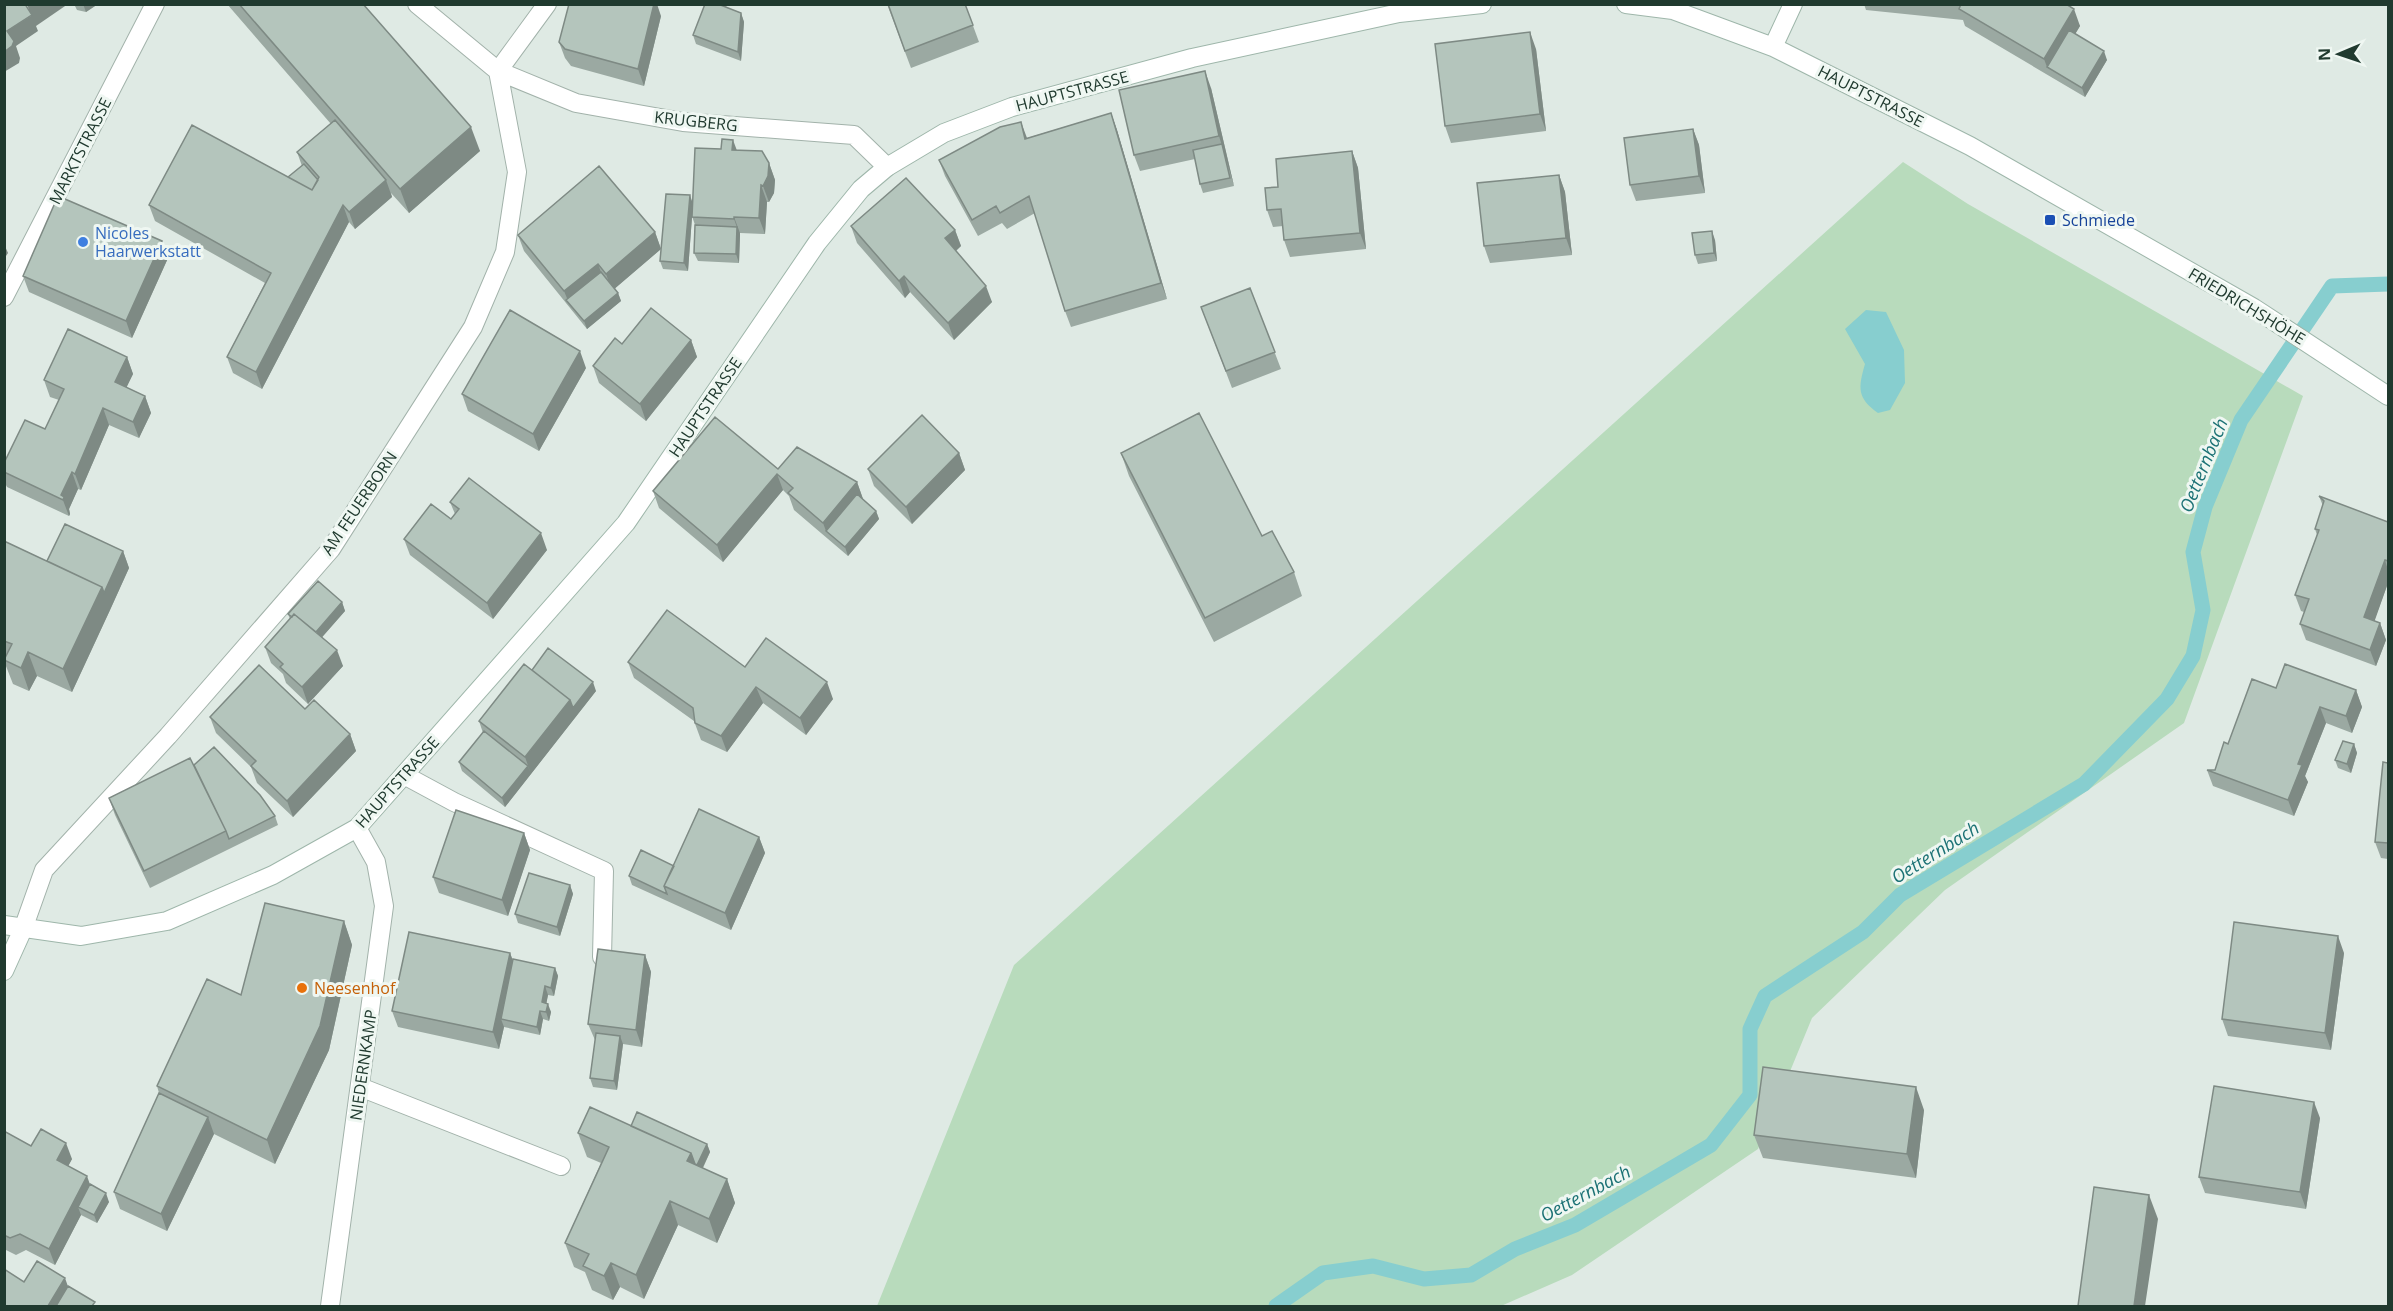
<svg xmlns="http://www.w3.org/2000/svg" width="2393" height="1311" viewBox="0 0 2393 1311" font-family="'Open Sans',sans-serif">
<style>
.green{fill:#b8dbbc}
.water{fill:#87cecf}
.lines{fill:none;stroke-linecap:round;stroke-linejoin:round}
.stream{stroke:#87cecf;stroke-width:15}
.lane-casing{stroke:#a2b2aa;stroke-width:20}
.street-casing{stroke:#a2b2aa;stroke-width:20}
.secondary-casing{stroke:#9eb6aa;stroke-width:20}
.lane{stroke:#fff;stroke-width:18}
.street{stroke:#fff;stroke-width:18}
.secondary{stroke:#fff;stroke-width:18}
.wall{fill:#9ba9a2}
.shaded-wall{fill:#7e8a84}
.building{fill:#b4c5bc;stroke:#7e8a84;stroke-width:1.5}
.transit-dot{fill:#1a4fb4;stroke:#eff7f2;stroke-width:2}
.shop-dot{fill:#3f7fe0;stroke:#eff7f2;stroke-width:2}
.food-dot{fill:#e8710a;stroke:#eff7f2;stroke-width:2}
.labels{text-anchor:middle;dominant-baseline:central;stroke-width:6;stroke-linejoin:round;paint-order:stroke}
.street-label{font-size:16px;fill:#203a2f;stroke:#eff7f2}
.transit-label{font-size:16px;fill:#164399;stroke:#eff7f2;text-anchor:start}
.shop-label{font-size:16px;fill:#366cbe;stroke:#eff7f2;text-anchor:start}
.food-label{font-size:16px;fill:#c56008;stroke:#eff7f2;text-anchor:start}
.water-label{font-size:18px;font-style:italic;fill:#1c7275;stroke:#eff7f2}
</style>
<rect width="100%" height="100%" fill="#dfeae4"/>
<path class="green" d="M1903,162L1968,204L2303,396L2184,723L1945,890L1812,1018L1758,1149L1572,1275L1501,1306H877L1014,965Z"/>
<path class="water" d="M1866,310L1886,312L1904,350L1905,383L1890,410L1878,413C1857,398 1858,388 1865,364L1845,329Z"/>
<g class="lines">
<path class="stream" d="M1276,1306L1323,1273L1373,1266L1424,1279L1471,1275L1515,1249L1575,1225L1711,1145L1750,1095V1029L1765,996L1863,932L1900,895L2084,784L2167,699L2193,656L2203,610L2193,552L2205,507L2241,420L2332,286L2388,284"/>
<defs>
<path id="lane" d="M404,775L454,802L604,871L602,957
M360,1087L561,1166"/>
<path id="street" d="M417,4L498,71L576,103L683,122L854,135L887,167
M498,71L547,4
M4,297L155,4
M23,929L44,870L168,736L331,549L473,327L505,252L517,172L498,71
M330,1306L384,906L376,862L357,828"/>
<path id="secondary" d="M1626,4L1673,10L1773,47L1970,146L2254,308L2388,396
M1773,47L1793,4
M4,925L81,936L167,921L273,875L357,828L626,523L817,243L861,189L887,167L944,133L1012,107L1192,58L1399,13L1482,4
M4,971L23,929"/>
</defs>
<use href="#lane" class="lane-casing"/>
<use href="#street" class="street-casing"/>
<use href="#secondary" class="secondary-casing"/>
<use href="#lane" class="lane"/>
<use href="#street" class="street"/>
<use href="#secondary" class="secondary"/>
</g>
<path class="wall" d="M74,4H98L86,12L77,10Z
M227,4H363L480,151L409,213L391,193L392,197L355,229L349,222L262,389L233,373L227,357L265,283L155,221L149,205L288,177L302,166L297,152L331,124Z
M704,4H727L726,8L741,13L744,22L741,61L696,44L693,35L705,5Z
M887,4H965L979,42L911,68Z
M1864,4H2066L2080,26L2075,34L2107,60L2085,97L1965,26L1963,20L1866,10Z
M661,16L644,86L571,66L565,58L559,42Z
M1536,49L1546,131L1451,143L1445,126Z
M1211,88L1234,186L1203,193L1200,184L1195,159L1140,171L1134,155Z
M1111,113L1117,130L1167,299L1071,327L1065,311L1035,213L1007,229L1002,223L978,236L945,176L939,160L1027,138Z
M1693,129L1699,145L1705,193L1636,201L1630,185Z
M736,150L769,163L775,180L774,193L769,202H767L765,234L740,233L739,263L698,261L694,253L695,225L692,216L688,271L663,269L660,261L693,202Z
M1352,151L1358,168L1366,249L1290,257L1284,240L1283,226L1273,227L1267,210L1278,187Z
M1559,175L1565,192L1572,255L1490,263L1484,246Z
M851,226L955,230L961,246L956,251L992,302L954,340L910,292L905,298L857,243Z
M655,232L661,249L615,288L618,293L621,301L587,329L524,251L518,235Z
M1715,240L1717,261L1698,264L1695,255Z
M162,241L168,258L132,338L29,292L23,276Z
M1250,288L1281,369L1232,388L1201,307Z
M691,340L697,357L646,421L599,383L593,366L622,344Z
M127,357L133,374L126,387L145,396L151,413L139,438L109,425L81,490L78,489L69,509L70,514L69,516L7,487L4,481V463L45,429L59,400L50,397L44,380Z
M586,368L539,451L468,411L462,394Z
M959,453L965,470L912,524L874,486L868,469Z
M1121,453L1262,536L1294,572L1302,596L1214,642L1129,476Z
M778,469L857,482L863,499L876,511L879,519L848,556L794,510L789,496L783,490L723,562L659,508L653,491Z
M2319,496L2388,522V583L2374,621L2380,623L2386,640L2376,666L2306,640L2300,624L2304,612L2301,611L2295,595L2317,535L2315,529L2323,506Z
M450,502L547,550L493,619L410,555L404,539L451,519L455,514Z
M4,541L47,561L123,551L129,568L110,610L72,692L37,676L29,691L13,684L4,661Z
M342,602L345,611L322,637L343,666L308,704L286,683L283,674L271,663L265,647L290,619L288,614Z
M628,662L745,667L833,699L806,735L763,703L727,752L701,740L694,721L634,678Z
M532,670L596,691L505,807L462,771L459,762L483,733L479,721Z
M2276,688L2356,690L2362,707L2352,733L2326,723L2305,776L2308,782L2294,816L2213,786L2207,770H2215L2228,744Z
M305,709L350,734L356,751L293,817L257,783L251,767L216,733L210,717Z
M2354,744L2357,753L2351,773L2338,768L2335,760Z
M2388,763V859L2381,858L2375,842Z
M194,765L275,816L278,825L150,888L115,815L109,798Z
M524,833L530,850L508,916L439,893L433,877Z
M759,837L765,853L731,930L632,885L629,876L674,866Z
M570,885L573,894L560,936L518,923L515,914Z
M344,921L352,945L329,1050L275,1164L214,1134L167,1231L120,1209L114,1192L159,1093L157,1086L241,995Z
M510,953L513,961L555,968L558,976L554,996L548,995L546,1003L551,1012L549,1021L543,1019L540,1035L504,1027L499,1049L398,1027L392,1011Z
M2344,953L2331,1050L2228,1036L2222,1019Z
M645,955L651,972L642,1047L623,1044L617,1090L593,1087L590,1078L595,1040L588,1024Z
M1924,1110L1916,1178L1763,1158L1754,1135Z
M2320,1118L2306,1209L2205,1193L2199,1177Z
M631,1126L707,1144L710,1152L703,1168L727,1179L735,1203L717,1243L678,1225L644,1299L620,1287L613,1300L592,1290L585,1272L574,1267L565,1243L601,1163L587,1157L578,1133Z
M4,1131L31,1146L72,1159L68,1166L109,1202L97,1223L81,1215L55,1265L26,1250L16,1255L4,1249Z"/>
<path class="shaded-wall" d="M27,4H68L36,26L38,31L16,46L20,58L19,63L4,72V52L7,31L31,16Z
M83,4H98L86,12Z
M654,4H657L661,16L644,86L638,69Z
M2074,9L2080,26L2053,71L2047,67L2044,59Z
M741,13L744,22L741,61L738,52Z
M1530,32L1536,49L1546,131L1540,114Z
M2104,51L2107,60L2085,97L2082,88Z
M1205,71L1211,88L1234,186L1219,136Z
M1111,113L1117,130L1167,299L1161,283Z
M1021,122L1027,138L1025,139Z
M471,127L480,151L409,213L400,189Z
M1693,129L1699,145L1705,193L1699,176Z
M733,140L739,156L732,150Z
M1352,151L1358,168L1366,249L1360,233Z
M769,163L775,180L774,193L769,202L763,186Z
M1559,175L1565,192L1572,255L1566,238Z
M386,180L392,197L355,229L349,212Z
M761,185L767,202L765,234L759,218Z
M690,195L693,204L688,271L684,263Z
M343,205L349,222L262,389L256,372Z
M734,217L740,233V236L734,219Z
M737,227L740,236L739,263L736,254Z
M955,230L961,246L951,255L945,238Z
M1712,231L1715,240L1717,261L1714,253Z
M655,232L661,249L612,291L606,274Z
M162,241L168,258L132,338L126,321Z
M4,244L8,253L4,259Z
M598,264L604,280L569,303L564,291Z
M904,276L910,292L905,298L899,281Z
M986,286L992,302L954,340L948,323Z
M618,293L621,301L587,329L584,321Z
M691,340L697,357L646,421L640,404Z
M580,351L586,368L539,451L533,434Z
M127,357L133,374L121,399L115,382Z
M145,396L151,413L139,438L133,422Z
M103,408L109,425L81,490L75,474Z
M959,453L965,470L912,524L906,507Z
M72,472L78,489L69,509L70,514L69,516L61,495Z
M777,474L783,490L723,562L717,545Z
M857,482L863,499L832,536L826,531L823,523Z
M876,511L879,519L848,556L845,547Z
M541,533L547,550L493,619L487,603Z
M123,551L129,568L110,610L72,692L63,669L102,587Z
M2385,560L2388,570V583L2370,634L2364,617Z
M342,602L345,611L317,643L314,635Z
M2380,623L2386,640L2376,666L2370,650Z
M337,650L343,666L308,704L302,687Z
M28,652L37,676L29,691L21,668Z
M593,682L596,691L531,774L525,757L570,700Z
M827,682L833,699L806,735L800,718Z
M756,687L763,703L727,752L721,736Z
M2356,690L2362,707L2352,733L2346,716Z
M2320,707L2326,723L2305,776L2308,782L2294,816L2288,800L2298,764Z
M350,734L356,751L293,817L287,801Z
M2354,744L2357,753L2351,773L2347,764Z
M528,766L531,774L505,807L502,798Z
M524,833L530,850L508,916L502,900Z
M759,837L765,853L731,930L725,913Z
M570,885L573,894L560,936L557,927Z
M344,921L352,945L329,1050L275,1164L267,1140Z
M2338,936L2344,953L2331,1050L2325,1033Z
M510,953L516,969L501,1019L504,1027L499,1049L493,1032Z
M645,955L651,972L642,1047L636,1030Z
M555,968L558,976L554,996L551,988Z
M545,986L548,995L545,1011L542,1002Z
M548,1004L551,1012L549,1021L546,1012Z
M540,1011L543,1019L540,1035L537,1027Z
M620,1036L623,1044L617,1090L614,1081Z
M1916,1087L1924,1110L1916,1178L1907,1154Z
M2314,1102L2320,1118L2306,1209L2300,1192Z
M208,1117L214,1134L167,1231L161,1214Z
M66,1143L72,1159L63,1176L57,1160Z
M707,1144L710,1152L695,1184L687,1161L691,1153Z
M87,1176L93,1193L78,1207L81,1215L55,1265L49,1249Z
M727,1179L735,1203L717,1243L709,1219Z
M106,1193L109,1202L97,1223L94,1215Z
M2149,1195L2158,1219L2145,1306H2134Z
M670,1201L678,1225L644,1299L636,1275Z
M611,1263L620,1287L613,1300L604,1276Z
M65,1278L71,1295L64,1306H48Z"/>
<path class="building" d="M4,4H25L32,15L7,31L14,41L12,46L4,52Z
M239,4H363L471,127L400,189Z
M569,4H654L638,69L565,49L559,42Z
M705,4H718L741,13L738,52L693,35Z
M888,4H965L973,25L905,51Z
M1961,4H2066L2074,9L2044,59L1959,9Z
M2069,30L2104,51L2082,88L2047,67Z
M1530,32L1540,114L1445,126L1435,44Z
M1205,71L1219,136L1134,155L1119,90Z
M1111,113L1161,283L1065,311L1029,196L1000,213L996,206L972,220L939,160L1000,127L1021,122L1025,139Z
M335,120L386,180L349,212L343,205L256,372L227,357L271,273L149,205L192,125L312,190L319,177L297,152Z
M1693,129L1699,176L1630,185L1624,138Z
M722,139L733,140L732,150L762,151L769,163L768,176L763,186L761,185L759,218L734,217V219L692,217L695,148L721,149Z
M1222,144L1230,178L1200,184L1193,150Z
M1352,151L1360,233L1284,240L1281,209L1267,210L1265,188L1278,187L1276,159Z
M304,164L318,180L312,190L288,177Z
M599,166L655,232L606,274L598,264L564,291L518,235Z
M1559,175L1566,238L1484,246L1477,183Z
M906,178L955,230L945,238L986,286L948,323L904,276L899,281L851,226Z
M666,194L690,195L684,263L660,261Z
M58,196L162,241L126,321L23,276Z
M695,225L737,227L736,254L694,253Z
M1712,231L1714,253L1695,255L1692,233Z
M601,272L618,293L584,321L566,300Z
M1250,288L1275,352L1226,371L1201,307Z
M651,308L691,340L640,404L593,366L615,338L622,344Z
M510,310L580,351L533,434L462,394Z
M68,329L127,357L115,382L145,396L133,422L103,408L75,474L72,472L61,495L64,497L63,500L4,472V463L25,420L45,429L64,389L44,380Z
M1199,413L1262,536L1272,531L1294,572L1205,618L1121,453Z
M922,415L959,453L906,507L868,469Z
M715,417L778,469L797,447L857,482L823,523L788,493L793,488L777,474L717,545L653,491Z
M469,478L541,533L487,603L404,539L431,504L451,519L459,509L450,502Z
M857,494L876,511L845,547L826,531Z
M2319,496L2388,522V561L2385,560L2364,617L2380,623L2370,650L2300,624L2309,599L2295,595L2319,530L2315,529L2324,501Z
M65,524L123,551L104,593L102,587L47,561Z
M4,541L102,587L63,669L28,652L21,668L4,660L12,644L4,641Z
M318,581L342,602L316,632L294,614L292,617L288,614Z
M667,610L745,667L766,638L827,682L800,718L756,687L721,736L695,723L693,708L628,662Z
M294,614L337,650L302,687L280,667L283,664L265,647Z
M548,648L593,682L573,708L570,700L532,670Z
M524,664L570,700L525,757L479,721Z
M2285,664L2356,690L2346,716L2320,707L2298,764L2302,765L2288,800L2207,770H2215L2224,742L2228,744L2252,679L2276,688Z
M259,665L305,709L314,700L350,734L287,801L251,766L256,761L210,717Z
M484,731L528,766L502,798L459,762Z
M2343,741L2354,744L2347,764L2335,760Z
M214,747L260,795L275,816L229,839L226,831L194,765Z
M190,758L226,831L144,871L109,798Z
M2383,762L2388,763V843L2375,842Z
M699,809L759,837L725,913L664,886Z
M456,810L524,833L502,900L433,877Z
M641,850L674,866L664,886L667,894L629,876Z
M529,873L570,885L557,927L515,914Z
M265,903L344,921L320,1026L267,1140L157,1086L207,979L241,995Z
M2234,922L2338,936L2325,1033L2222,1019Z
M409,932L510,953L493,1032L392,1011Z
M598,949L645,955L636,1030L588,1024Z
M513,959L555,968L551,988L545,986L542,1002L548,1004L546,1012L540,1011L537,1027L501,1019Z
M596,1033L620,1036L614,1081L590,1078Z
M1763,1067L1916,1087L1907,1154L1754,1135Z
M2214,1086L2314,1102L2300,1192L2199,1177Z
M159,1093L208,1117L161,1214L114,1192Z
M590,1107L691,1153L687,1161L727,1179L709,1219L670,1201L636,1275L611,1263L604,1276L583,1266L589,1254L565,1243L609,1147L578,1133Z
M637,1112L707,1144L697,1165L695,1164L691,1153L631,1126Z
M41,1129L66,1143L57,1160L87,1176L49,1249L20,1234L10,1238L4,1235V1131L31,1146Z
M90,1184L106,1193L94,1215L78,1207Z
M2094,1187L2149,1195L2134,1306H2078Z
M37,1261L65,1278L48,1306H4V1269L24,1282Z
M68,1286L95,1302L92,1306H56Z"/>
<rect class="transit-dot" x="2044" y="214" width="12" height="12" rx="3"/>
<circle class="shop-dot" cx="83" cy="242" r="6"/>
<circle class="food-dot" cx="302" cy="988" r="6"/>
<g class="labels">
<g class="street-label">
<text transform="translate(1072 91) rotate(-15)">HAUPTSTRASSE</text>
<text transform="translate(1871 96) rotate(27)">HAUPTSTRASSE</text>
<text transform="translate(696 121) rotate(6)">KRUGBERG</text>
<text transform="translate(80 151) rotate(-63)">MARKTSTRASSE</text>
<text transform="translate(2247 306) rotate(31)">FRIEDRICHSHÖHE</text>
<text transform="translate(705 407) rotate(-56)">HAUPTSTRASSE</text>
<text transform="translate(359 503) rotate(-56)">AM FEUERBORN</text>
<text transform="translate(397 782) rotate(-48)">HAUPTSTRASSE</text>
<text transform="translate(363 1065) rotate(-82)">NIEDERNKAMP</text>
</g>
<g class="transit-label">
<text x="2062" y="220">Schmiede</text>
</g>
<g class="shop-label">
<text x="95" y="233">Nicoles<tspan x="95" dy="18">Haarwerkstatt</tspan></text>
</g>
<g class="food-label">
<text x="314" y="988">Neesenhof</text>
</g>
<g class="water-label">
<text transform="translate(2203 465) rotate(-68)">Oetternbach</text>
<text transform="translate(1935 852) rotate(-32)">Oetternbach</text>
<text transform="translate(1585 1193) rotate(-28)">Oetternbach</text>
</g>
</g>
<rect width="2393" height="1311" fill="none" stroke="#203a2f" stroke-width="12"/>
<g transform="translate(2339 54) rotate(268)" stroke="#eff7f2" stroke-width="4.5" paint-order="stroke">
<path d="M0-4.5L10 22L0 15L-10 22Z" fill="#203a2f"/>
<text y="-9" font-size="16" font-weight="bold" text-anchor="middle" fill="#203a2f">N</text>
</g>
</svg>
